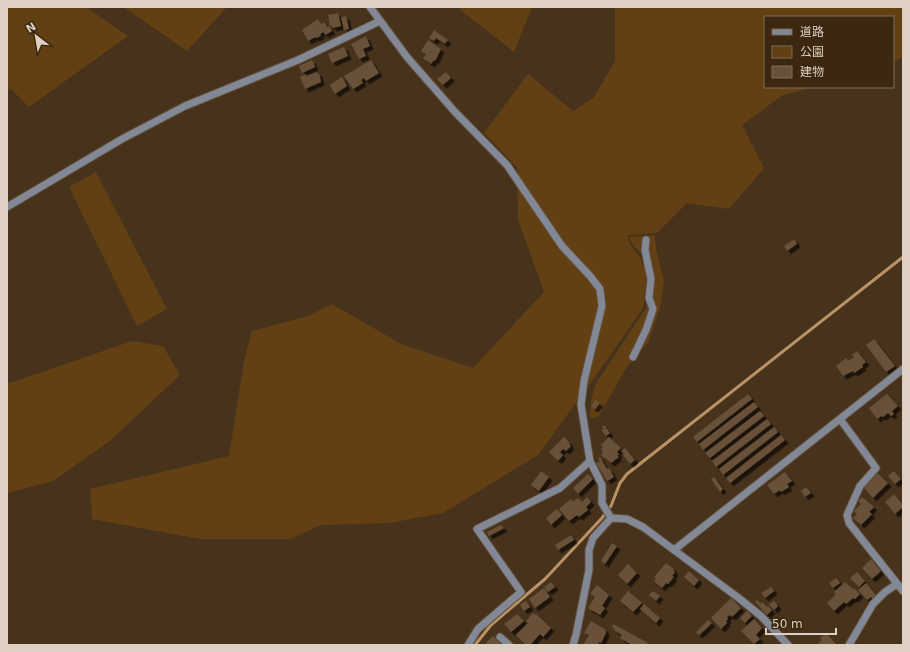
<svg xmlns="http://www.w3.org/2000/svg" width="910" height="652" viewBox="0 0 910 652" font-family="'DejaVu Sans','Noto Sans JP',sans-serif">
<style>
.green{fill:#634014}
.lines{fill:none;stroke-linecap:round;stroke-linejoin:round}
.stream{stroke:#b99266;stroke-width:3}
.building{fill:#675139;filter:url(#shadow)}
.minor-casing{stroke:#624e3a;stroke-width:9}
.minor{stroke:#828895;stroke-width:7}
</style>
<defs>
<filter id="shadow"><feDropShadow dx="3.5" dy="3.5" stdDeviation="0" flood-color="#0009"/></filter>
</defs>
<rect width="100%" height="100%" fill="#47321c"/>
<path class="green" d="M7,7H86L128,36L29,107L10,88L7,90Z
M125,7H227L187,51L125,8Z
M459,7H532L514,52L463,12Z
M615,7H903V57L893,62V17H765V87H814L783,95L742,125L764,168L729,209L687,203L657,233L627,235L631,246L639,256L647,273L643,308L597,374L538,455L443,513L389,523L321,525L290,539H200L92,519L90,489L229,456L244,361L252,331L308,316L332,304L401,344L473,368L544,292L518,220L517,167L484,133L528,74L573,111L594,97L615,61Z
M96,172L167,309L137,326L69,187Z
M655,235L656,249L664,281L660,308L648,343L634,358L625,370L598,417L592,418L590,416L591,400L595,385L646,308L649,271L642,254L633,245L629,237Z
M132,341L163,346L180,375L110,441L53,481L7,493V384Z"/>
<g class="lines">
<path class="stream" d="M475,645L491,625L545,579L602,518L611,506L620,483L627,474L903,257"/>
</g>
<path class="building" d="M338,13L341,26L333,28L332,26H330L328,15Z
M346,16L349,29L344,30L341,17Z
M318,19L321,24L324,22L327,27L329,26L332,31L325,35L324,32L320,34L321,36L316,38L315,37L308,41L302,30Z
M434,30L448,40L445,44L436,38L434,41L429,38Z
M366,36L370,46L363,49L366,56L359,59L351,44Z
M428,40L441,49L435,61L434,60L431,64L423,58L426,54L421,51Z
M344,47L348,56L332,63L328,54Z
M312,60L315,67L302,73L299,66Z
M371,60L379,73L366,81L364,78L361,80L363,83L353,89L344,76Z
M317,72V74L319,73L321,82L305,89L300,77L306,74V76Z
M446,72L451,78L443,85L437,79Z
M342,77L347,86L335,94L330,85Z
M794,239L797,244L787,251L784,246Z
M874,339L895,366L886,372L866,345Z
M857,351L866,362L862,365L863,367L854,373L853,371L843,376L836,366L846,358L848,361L854,357L852,355Z
M748,394L752,399L697,442L693,437Z
M887,394L898,406L892,411L894,414L891,416L888,413L883,417L881,416L877,419L869,408Z
M595,400L600,403L595,409L591,407Z
M754,402L758,407L703,450L699,444Z
M760,411L764,416L710,458L705,453Z
M767,419L771,424L716,467L712,461Z
M604,425L610,433L606,436L601,430L604,429L602,427Z
M774,427L778,432L723,475L719,469Z
M781,435L785,440L730,483L726,478Z
M564,437L570,443L569,444L571,446L566,451L563,449L560,452L563,455L558,461L549,452Z
M609,437L621,448L617,452L619,454L617,456L619,457L611,463L601,455L603,452L601,449L603,447L601,445Z
M625,448L635,460L630,464L623,455L624,454L621,451Z
M600,457L607,469L609,468L614,477L607,481L596,463L600,461L598,458Z
M541,471L549,477L539,491L531,485Z
M894,471L901,479L895,484L888,476Z
M785,472L792,481L787,484L789,487L781,492L780,490L774,494L767,485Z
M877,473L888,483L873,498L864,488Z
M588,474L593,479L578,494L573,488Z
M714,477L723,489L720,492L711,479Z
M806,487L811,493L805,497L801,491Z
M894,494L903,505V507L895,514L885,502Z
M587,497L591,502L586,507L588,510L579,517L577,515L569,521L559,509L571,499L573,502L578,498L582,502Z
M862,497L874,507L869,512L872,514L861,525L853,518L857,514L854,511L861,504L858,501Z
M557,509L562,515L551,525L546,518Z
M501,525L504,528L489,536L487,532Z
M571,535L574,540L558,550L555,545Z
M612,543L617,546L605,564L601,561Z
M871,559L881,571L872,579L862,568Z
M666,563L674,569L673,570L675,572L672,576L674,577L668,584L666,583L662,588L654,581L656,578L654,577Z
M628,564L637,573L627,584L618,575Z
M689,571L699,580L694,586L684,577Z
M857,572L865,581L859,587L850,578Z
M836,578L840,583L833,588L829,583Z
M551,582L555,587L548,592L544,587Z
M845,582L853,589L854,588L860,594L855,599L853,598L846,604L844,602L834,611L827,603L836,594L834,592Z
M866,583L876,595L873,599L871,597L867,600L858,590Z
M597,585L609,595L602,606L605,608L600,615L588,608L595,597L590,594Z
M771,587L774,591L765,598L761,593Z
M544,588L550,597L535,608L529,599Z
M628,591L642,603L633,612L620,601Z
M653,591L660,596L656,601L649,595Z
M731,598L741,608L732,617L730,615L727,617L728,619L726,621L727,623L721,629L711,618Z
M757,600L761,604L762,602L767,607L768,606L772,610L767,615L755,602Z
M526,601L530,607L524,611L520,605Z
M774,601L778,606L774,610L769,604Z
M644,604L660,618L656,623L640,609Z
M747,611L752,616L745,623L740,618Z
M533,613L535,615L536,614L551,628L543,637L540,634L530,645H526L516,635L528,623L526,621Z
M517,614L524,621L511,632L504,624Z
M754,619L762,628L756,635L760,639L754,644L741,631Z
M708,620L712,623L699,635L696,632Z
M591,621L606,630L605,632L606,633L601,643L599,642L598,645H583L589,635L584,633Z
M613,624L648,643L647,645H632L620,638L622,635L614,630L615,629L612,627Z
M826,633L836,644L835,645H816L822,640L820,638Z
M493,636L502,645H484Z"/>
<g class="lines">
<defs>
<path id="minor" d="M370,7L407,57L455,112L507,165L562,246L590,276L600,289L602,306L584,381L581,405L590,461L602,485V503L611,518
M7,207L122,139L185,106L298,60L380,21
M633,357L646,330L653,309L649,298L651,279L645,250L646,240
M840,419L876,468L860,486L847,515L849,523L903,591
M611,518L627,519L643,527L740,599L761,616L788,645
M674,550L903,369
M500,637L509,645
M468,645L478,629L521,592L477,529L560,488L590,461
M573,645L576,635L589,570V550L593,538L611,518
M849,645L873,604L885,592L897,584"/>
</defs>
<use href="#minor" class="minor-casing"/>
<use href="#minor" class="minor"/>
</g>
<rect width="910" height="652" fill="none" stroke="#ded0c3" stroke-width="16"/>
<rect x="764" y="16" width="130" height="72" fill="#3c2811" stroke="#7d6b58"/>
<rect x="772" y="29" width="20" height="6" fill="#828895" stroke="#7d6b58"/>
<text x="800" y="36" font-size="12" fill="#ded0c3">道路</text>
<rect x="772" y="46" width="20" height="12" fill="#634014" stroke="#7d6b58"/>
<text x="800" y="56" font-size="12" fill="#ded0c3">公園</text>
<rect x="772" y="66" width="20" height="12" fill="#675139" stroke="#7d6b58"/>
<text x="800" y="76" font-size="12" fill="#ded0c3">建物</text>
<g transform="translate(36 36) rotate(329)" stroke="#3c2811" stroke-width="3" paint-order="stroke">
<path d="M0-3L7 15L0 10L-7 15Z" fill="#ded0c3"/>
<text y="-6" font-size="11" font-weight="bold" text-anchor="middle" fill="#ded0c3">N</text>
</g>
<path d="M766 628v6h70v-6" fill="none" stroke="#ded0c3" stroke-width="2"/>
<text x="772" y="628" font-size="12" fill="#ded0c3" stroke="#3c2811" stroke-width="3" paint-order="stroke">50 m</text>
</svg>
